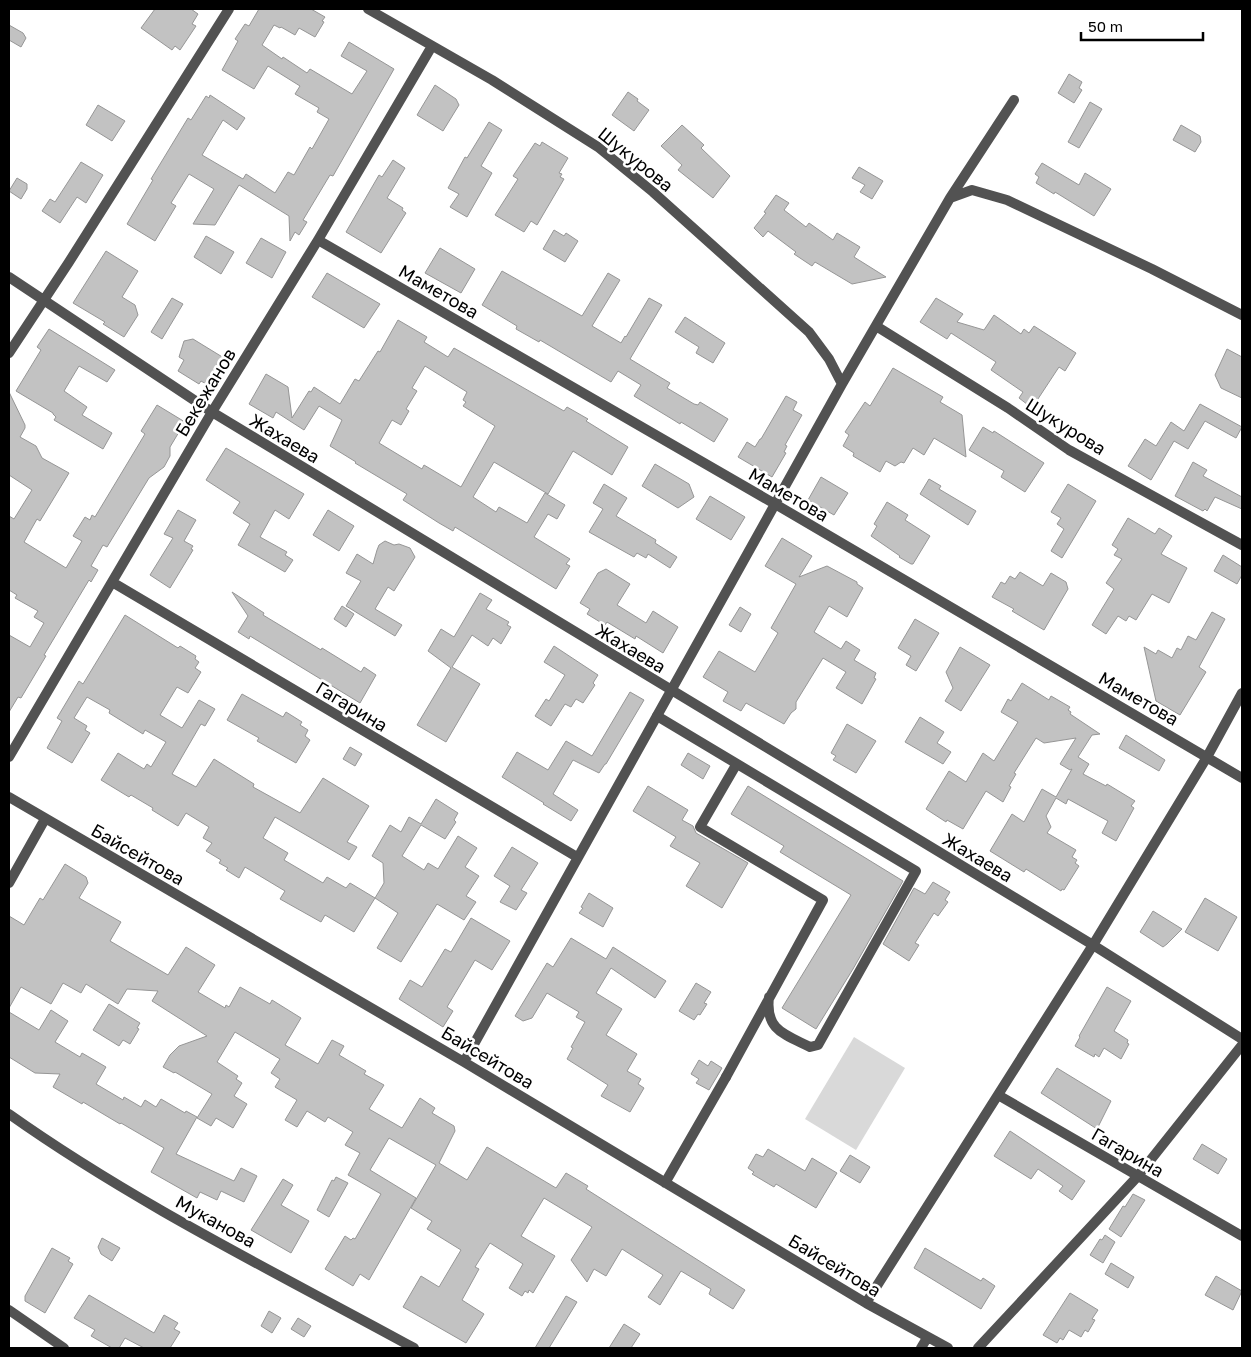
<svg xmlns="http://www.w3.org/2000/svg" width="1251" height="1357" viewBox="0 0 1251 1357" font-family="'Golos Text',sans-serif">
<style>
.green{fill:#d9d9d9}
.building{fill:#c2c2c2;stroke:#969696;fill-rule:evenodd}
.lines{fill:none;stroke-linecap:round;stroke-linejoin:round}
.service{stroke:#525252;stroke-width:10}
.minor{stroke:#525252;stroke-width:10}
.labels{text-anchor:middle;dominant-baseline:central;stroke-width:5;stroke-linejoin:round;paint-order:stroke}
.street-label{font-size:18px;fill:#000;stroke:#fff}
</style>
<rect width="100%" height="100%" fill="#fff"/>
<path class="green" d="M854,1037L905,1068L856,1150L805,1119Z"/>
<path class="building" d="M155,9H191L198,14L192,24L196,26L180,50L175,46L172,50L141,28Z
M259,9H311L325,17L322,21L324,22L315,37L299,28L295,35L281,27L280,28L274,25L262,45L282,59L283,57L307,73L310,69L352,94L367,71L341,56L349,42L394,69L333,176L330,175L303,220L307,222L299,235L295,232L290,241L289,216L239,185L215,225L193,224L214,189L189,174L171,203L176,206L155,241L127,224L153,180L151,179L188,118L191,120L206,96L209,98L210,95L245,118L237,130L223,120L202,155L243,179L246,174L275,193L288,172L294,175L310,147L312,149L329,119L317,112L319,108L295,94L300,86L268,66L254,89L222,70L238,41L235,39L245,24L249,26Z
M9,25L23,33L26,38L21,47L9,40Z
M1069,74L1082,82L1079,88L1082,90L1074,103L1058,93Z
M435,85L456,99L459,105L443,131L417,115Z
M628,92L638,99L637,101L649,110L634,131L612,115Z
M1090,102L1102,109L1079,148L1068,142Z
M98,105L125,121L112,141L86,125Z
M489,122L502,130L481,166L492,173L467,217L450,207L459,194L448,188L465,157L467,158Z
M682,125L704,145L701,148L730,176L713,198L678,170L682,165L661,146Z
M1181,125L1200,136L1201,142L1195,152L1173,140Z
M542,142L568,158L559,173L562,174L560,177L564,179L537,225L531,221L524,232L495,215L518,179L513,176L535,143L540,146Z
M393,160L405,168L387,198L403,208L402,210L406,213L381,253L346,232L379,175L382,177Z
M81,162L103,175L86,203L77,197L60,223L42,211L50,199L55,202Z
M1042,163L1079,185L1085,173L1111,189L1094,216L1055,192L1054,194L1036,183L1039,177L1035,174Z
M859,167L883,181L872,199L860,192L865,185L852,178Z
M17,178L27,184V189L21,199L9,191Z
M776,195L789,203L784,210L806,227L809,223L833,240L837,233L860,247L854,257L886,277L852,284L815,262L812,266L794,254L796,252L768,231L763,237L754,228L766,213L764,212Z
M554,230L564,236L566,233L578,241L565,262L543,249Z
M206,236L234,252L221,274L194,257Z
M261,238L286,252L272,278L246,263Z
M440,248L475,269L461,293L425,273Z
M106,251L138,271L122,297L135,305L138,315L124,337L103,324L105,322L73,303Z
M502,271L582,316L608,273L620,280L592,326L621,343L625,336L626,337L649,298L662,305L630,359L670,383L667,388L694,404L698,405L700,402L728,419L714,442L681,422L680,424L672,419L634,396L641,385L618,371L611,382L540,340L539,342L516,329L517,326L482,305Z
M327,273L380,304L364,328L312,297Z
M172,298L183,304L162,339L151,332Z
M936,298L963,314L957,322L984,330L994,315L1021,334L1024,329L1029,333L1034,326L1076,353L1065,371L1059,367L1032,408L1019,398L1023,392L991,370L996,362L951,333L947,339L920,322Z
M685,317L725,343L713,363L696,353L699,347L675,332Z
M398,320L427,337L424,342L448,357L454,348L564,411L567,407L588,419L586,421L628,447L612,475L573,451L548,494L494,462L473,497L496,512L499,507L527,523L545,493L565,505L557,519L548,514L534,537L570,559L566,564L570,566L556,589L455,527L453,531L439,523L403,500L407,494L355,463L356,462L330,446L342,420L319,406L304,430L276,412L273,418L249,404L266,374L288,387L292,418L309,391L311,392L314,387L340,404L355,379L359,381L378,351L380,352ZM425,366L467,392L463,400L466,402L463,406L495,426L461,487L424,465L422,469L379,443L392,420L401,425L409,411L406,409L417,391L412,388Z
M49,329L115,370L107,382L79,366L64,391L87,407L82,415L112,433L103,449L54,420L56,417L53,414V413L16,391L41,350L37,347Z
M193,339L224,358L208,385L201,381L199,384L178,371L184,360L179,357L184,341Z
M1227,349L1242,357V398L1221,388L1215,375Z
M893,368L943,397L940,402L962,415L966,457L934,438L924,455L913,448L904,463L901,462L895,466L886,461L880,472L853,456L854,453L843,446L849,435L845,432L865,402L870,406Z
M9,392L25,425V428L20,437L36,446L42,458L69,473L40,521L37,519L24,542L66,568L82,541L73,536L85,517L90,520L92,515L95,517L145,434L141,431L157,405L185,422L170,447V456L164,467L149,478L107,547L103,545L91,566L98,570L91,582L89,580L44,655L46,656L21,698L18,697L9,712V635L30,647L44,623L34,617L38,611L15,598L17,595L9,590V516L14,519L32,490L9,475Z
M786,396L797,402L793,410L802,415L785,445L787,446L784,452L786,453L772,477L738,457L747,442L755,447L760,439H761Z
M1200,404L1242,427L1236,438L1205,421L1188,449L1174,441L1151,480L1128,466L1145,439L1156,446L1171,422L1184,431Z
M983,427L993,433L994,431L1044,463L1025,492L1001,477L1004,471L969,450Z
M226,448L304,494L289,519L275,510L260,537L287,552L285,555L293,560L285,572L238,545L250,524L233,513L240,502L206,480Z
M1193,462L1207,470L1203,476L1242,497V509L1215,497L1207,511L1205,509L1203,511L1175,496Z
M655,464L689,484L694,497L678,508L642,486Z
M821,477L848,493L834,515L808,500Z
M929,479L941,486L939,489L976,511L968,525L920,494Z
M604,484L627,498L616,516L656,540L655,543L677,557L670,568L648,554L646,558L637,553L634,557L589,532L603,509L593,503Z
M1068,484L1096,501L1062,558L1051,551L1064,529L1057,524L1061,518L1051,512Z
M710,496L745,517L731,540L696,519Z
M887,502L908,515L905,520L930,536L913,564H911L899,557L900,556L871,536L877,526L874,524Z
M178,510L196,520L184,541L193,546L191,549L193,550L170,588L150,575L173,538L164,534Z
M328,510L354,526L339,551L313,535Z
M1128,518L1155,534L1159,528L1172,536L1161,554L1187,568L1169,603L1152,594L1136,620L1129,616L1126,621L1118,616L1106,634L1092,625L1114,589L1106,583L1122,559L1114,555L1118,549L1112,545Z
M782,538L812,556L799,577L827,566L857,582V584L863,588L847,617L829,606L814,632L841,649L846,641L860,650L854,660L876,673L874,678L876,679L862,704L836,688L846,672L823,658L796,702V709L791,713L784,724L746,703L741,711L723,701L728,692L703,677L719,651L755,672L778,633L771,628L796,584L765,566Z
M385,541L394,545L399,544L410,548L415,557L394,591L388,587L375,609L402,625L395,636L346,606L361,581L346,573L357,554L373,564L377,550L379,545Z
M1223,555L1242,567V575L1237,584L1214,571Z
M606,569L630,584L617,605L646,623L653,611L678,627L663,653L636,636L635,639L607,622L605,625L587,614L590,609L580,603L598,573Z
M1020,572L1043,586L1051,573L1066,582L1068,589L1044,630L1012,611L1014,609L992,597L1001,582L1005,584L1010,576L1015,579Z
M232,592L264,613L263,615L321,650L322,648L361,672L364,667L376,675L360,703L250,636L249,639L238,632L248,616Z
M480,593L492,600L486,609L509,622L507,625L511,627L501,644L493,638L488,646L472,635L452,667L480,684L446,742L417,725L451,668L428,651L441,629L454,637Z
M342,606L354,614L346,627L334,619Z
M740,607L751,614L741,632L729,625Z
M1212,612L1225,619L1199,667L1206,672L1180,715L1156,701L1144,647L1156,654L1158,650L1172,658L1177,648L1181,650L1188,636L1196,640Z
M125,615L178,648L180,646L196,656L195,659L199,662L195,668L201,672L188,693L177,687L160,715L182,728L199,700L215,709L205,726L201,724L172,774L196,787L214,759L254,784L253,787L300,813L323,778L369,806L347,842L357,847L349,860L275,817L263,838L288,853L284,860L323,883L327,877L346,888L350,883L375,898L384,883L383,863L372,856L390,825L401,832L409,817L421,824L436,799L458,813L454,820L456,822L445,839L421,825L402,856L424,870L428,863L438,869L458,836L477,848L465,867L479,876L466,896L476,902L464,920L437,904L401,962L377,948L398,913L375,898L354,932L325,915L321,922L280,899L285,891L245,867L239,878L226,870L228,868L219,863L221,860L206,851L212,843L203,838L209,827L186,813L178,826L152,810L153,808L131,795L129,797L101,780L118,753L144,769L147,764L151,767L166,742L145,730L143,734L109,713L110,710L87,697L74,718L87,726L85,730L90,733L72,763L47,748L62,721L57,718L79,681L83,684Z
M915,619L939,633L916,671L906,665L911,656L898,648Z
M554,646L598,675L593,683L595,685L583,703L576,699L571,707L565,704L551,726L535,716L546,699L549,701L565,675L544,662Z
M960,647L990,665L961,711L945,701L953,688L946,672Z
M1022,683L1049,700L1051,696L1070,707L1068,710L1071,712L1070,714L1100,734L1092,735L1078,757L1089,764L1083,774L1106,786L1107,784L1135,801L1131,806L1134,808L1116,841L1102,833L1108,821L1068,799L1066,804L1056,798L1046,816L1051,827L1047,833L1076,850L1072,857L1077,860L1075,863L1079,866L1064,890L1062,889L1061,891L1026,869L1024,872L990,851L1012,814L1024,822L1042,789L1056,797L1072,769L1070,770L1060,764L1076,738L1044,743L1036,738L1014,773L1016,774L1009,786L1011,787L1003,802L986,791L963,829L947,820L946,822L926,809L949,771L966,782L983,753L994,761L1018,722L1001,712L1008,699L1011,701Z
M630,692L644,700L606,764H605L599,773L573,760L553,794L578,810L571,821L543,804L544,803L502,777L517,752L548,770L566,741L592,756Z
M242,694L283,717L286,712L302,722L300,725L308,730L305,736L310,740L296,763L257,741L259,738L227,720Z
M920,717L944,732L937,743L951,752L943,764L905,742Z
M847,724L876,741L856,773L833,760L836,756L831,753Z
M1126,735L1165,760L1159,771L1119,748Z
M350,747L362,754L355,766L343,759Z
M688,753L710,766L703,779L681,765Z
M648,786L688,810L682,820L693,826L696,833L748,863L722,908L686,886L700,863L670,846L676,837L633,811Z
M748,786L903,881L853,969L816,1029L782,1008L851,895L780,852L784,846L731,814Z
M512,847L538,863L521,890L527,893L516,910L500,902L510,886L494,876Z
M65,864L86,877L88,883L79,898L121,922L110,941L168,975L186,947L215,965L198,992L225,1008L226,1005L229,1007L240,987L270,1004L272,1000L301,1018L285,1045L318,1064L332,1040L344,1046L339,1055L366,1071L364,1074L384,1085L369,1109L402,1128L420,1098L435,1108L432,1113L454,1126L455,1131L439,1163L467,1180L487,1147L556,1188L566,1173L588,1186L586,1189L745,1290L733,1309L709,1294L711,1289L681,1271L660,1305L648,1297L663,1275L622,1249L606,1276L594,1269L587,1282L571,1260L592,1227L544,1198L521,1236L555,1256L533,1293L529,1290L528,1293L525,1291L522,1296L509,1288L523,1264L490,1243L475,1267L479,1269L462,1300L484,1314L466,1343L403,1307L421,1276L439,1287L461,1250L427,1229L432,1221L411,1208L436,1165L389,1138L370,1170L416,1198L369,1280L360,1274L353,1286L325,1269L345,1236L351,1240L353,1238L355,1239L381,1194L348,1175L360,1153L345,1145L353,1132L328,1117L325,1122L307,1111L297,1127L285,1120L297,1100L275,1087L280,1079L271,1073L280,1059L235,1032L217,1062L238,1076L236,1079L242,1083L234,1096L247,1104L233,1128L216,1118L211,1126L197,1118L212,1094L175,1072L174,1073L163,1067L170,1055L179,1046L207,1036L152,1001L158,991L127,989L118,1004L86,984L81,993L63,983L51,1004L21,987L9,1008V916L24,925L40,898L43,900Z
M933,882L950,892L945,900L948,902L938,916L934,913L915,943L919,945L909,961L883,944L914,888L925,894Z
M589,893L613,908L603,927L579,913L583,908L581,907Z
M1205,898L1237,917L1218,951L1185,932Z
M1153,911L1182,929L1167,944L1163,947L1140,932Z
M471,918L510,941L492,970L475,960L447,1007L453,1011L443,1027L399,999L410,980L422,987L445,949L451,952Z
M571,938L606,959L613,947L666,981L655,998L611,968L596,993L622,1009L606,1035L637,1054L627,1071L641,1079L638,1084L644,1088L630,1112L601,1096L608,1085L567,1059L573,1048L571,1047L585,1022L576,1017L579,1012L547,993L532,1018L523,1021L515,1016L547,963L553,967Z
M696,983L711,992L704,1003L707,1004L700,1015L698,1014L694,1020L679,1011Z
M1107,987L1131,1001L1114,1031L1128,1040L1127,1043L1129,1044L1121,1059L1104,1048L1099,1057L1095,1054L1094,1057L1075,1046L1080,1037L1079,1036Z
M109,1004L140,1023L137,1028L139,1029L130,1044L123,1040L119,1046L93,1030Z
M51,1010L68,1021L55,1042L80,1057L82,1053L106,1067L96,1084L123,1100L124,1097L141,1107L145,1100L156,1107L161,1099L185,1113L186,1111L197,1117L176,1154L234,1181L241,1168L257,1176L244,1202L221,1191L217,1200L200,1192L197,1198L151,1172L164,1148L121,1123L120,1124L83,1102L82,1104L53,1087L60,1074L35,1073L9,1057V1012L39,1030Z
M699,1060L708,1066L711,1061L722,1068L709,1090L696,1083L699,1079L691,1074Z
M1057,1068L1111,1101L1097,1129L1041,1093Z
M1010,1131L1085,1181L1072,1200L1059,1191L1063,1186L1038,1169L1031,1179L994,1156Z
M1202,1144L1227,1159L1218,1174L1193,1159Z
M768,1149L805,1171L812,1158L837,1173L816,1208L776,1184L774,1187L752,1174L754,1172L748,1168L756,1154L763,1157Z
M850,1155L870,1167L860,1183L840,1171Z
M336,1177L348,1183L329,1217L317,1210L332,1180L334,1181Z
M283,1179L293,1185L281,1205L309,1221L291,1253L251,1230Z
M1133,1194L1145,1200L1121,1237L1109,1229L1123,1206L1125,1207Z
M1105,1235L1115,1242L1103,1263L1090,1255L1100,1239L1102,1240Z
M102,1238L120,1248L112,1261L101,1254L98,1247Z
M52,1248L70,1258L68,1261L73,1264L45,1313L25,1301V1296Z
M925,1248L981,1281L983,1278L995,1286L981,1309L914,1268Z
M1111,1263L1134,1277L1128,1288L1105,1274Z
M1216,1276L1242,1291L1233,1310L1205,1295Z
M1070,1293L1098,1310L1092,1319L1095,1320L1088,1332L1085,1330L1081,1337L1069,1330L1063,1340L1060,1338L1057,1343L1043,1335Z
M89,1295L154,1333L164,1315L178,1323L174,1329L180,1332L170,1348H144L125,1338L119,1348H112L91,1336L95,1330L74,1318Z
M566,1296L577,1302L549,1348H535Z
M269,1311L281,1318L272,1333L261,1326Z
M298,1318L311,1326L304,1337L291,1329Z
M624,1324L640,1334L631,1348H609Z"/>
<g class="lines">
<path class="service" d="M657,716L916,871L818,1045L810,1047C784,1034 765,1030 769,997
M726,1077L823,900L700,827L736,765"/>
<path class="minor" d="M368,9L492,80L598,147L653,192L809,332L829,359L842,384
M950,198L972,190L1007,200L1152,269L1242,315
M318,240L775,504L1242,778
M9,277L212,412L1093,945L1242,1039
M876,326L1008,408L1069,450L1242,545
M9,353L69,262L229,9
M112,582L577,857
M9,757L212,412L318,240L432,46
M9,797L464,1062L866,1303L948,1348
M9,883L45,819
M464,1062L842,384L950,198L1014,100
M998,1095L1242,1236
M9,1114C136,1204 277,1273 414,1348
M665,1183L726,1077
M866,1303L1093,945L1207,757L1242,693
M9,1310L64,1348
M921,1348L927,1338
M978,1348L1137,1177L1242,1045"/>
</g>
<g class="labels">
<g class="street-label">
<text transform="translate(636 159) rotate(39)">Шукурова</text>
<text transform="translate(439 291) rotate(30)">Маметова</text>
<text transform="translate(205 392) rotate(-59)">Бекежанов</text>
<text transform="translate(1066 426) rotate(32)">Шукурова</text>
<text transform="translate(285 438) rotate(31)">Жахаева</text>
<text transform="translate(789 494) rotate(30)">Маметова</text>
<text transform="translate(631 648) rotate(31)">Жахаева</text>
<text transform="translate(1139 698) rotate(30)">Маметова</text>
<text transform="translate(352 706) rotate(31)">Гагарина</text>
<text transform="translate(138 854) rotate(30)">Байсейтова</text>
<text transform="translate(978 857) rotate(31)">Жахаева</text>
<text transform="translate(488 1057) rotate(31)">Байсейтова</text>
<text transform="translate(1128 1152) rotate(30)">Гагарина</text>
<text transform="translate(216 1221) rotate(29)">Муканова</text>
<text transform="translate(835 1265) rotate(31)">Байсейтова</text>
</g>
</g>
<rect width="1251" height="1357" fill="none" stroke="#000000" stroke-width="20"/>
<path d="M1081 32v8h122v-8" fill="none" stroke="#000000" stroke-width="2.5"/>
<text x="1088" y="32" font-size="15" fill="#000000" stroke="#ffffff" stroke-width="4" paint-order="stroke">50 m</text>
</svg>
